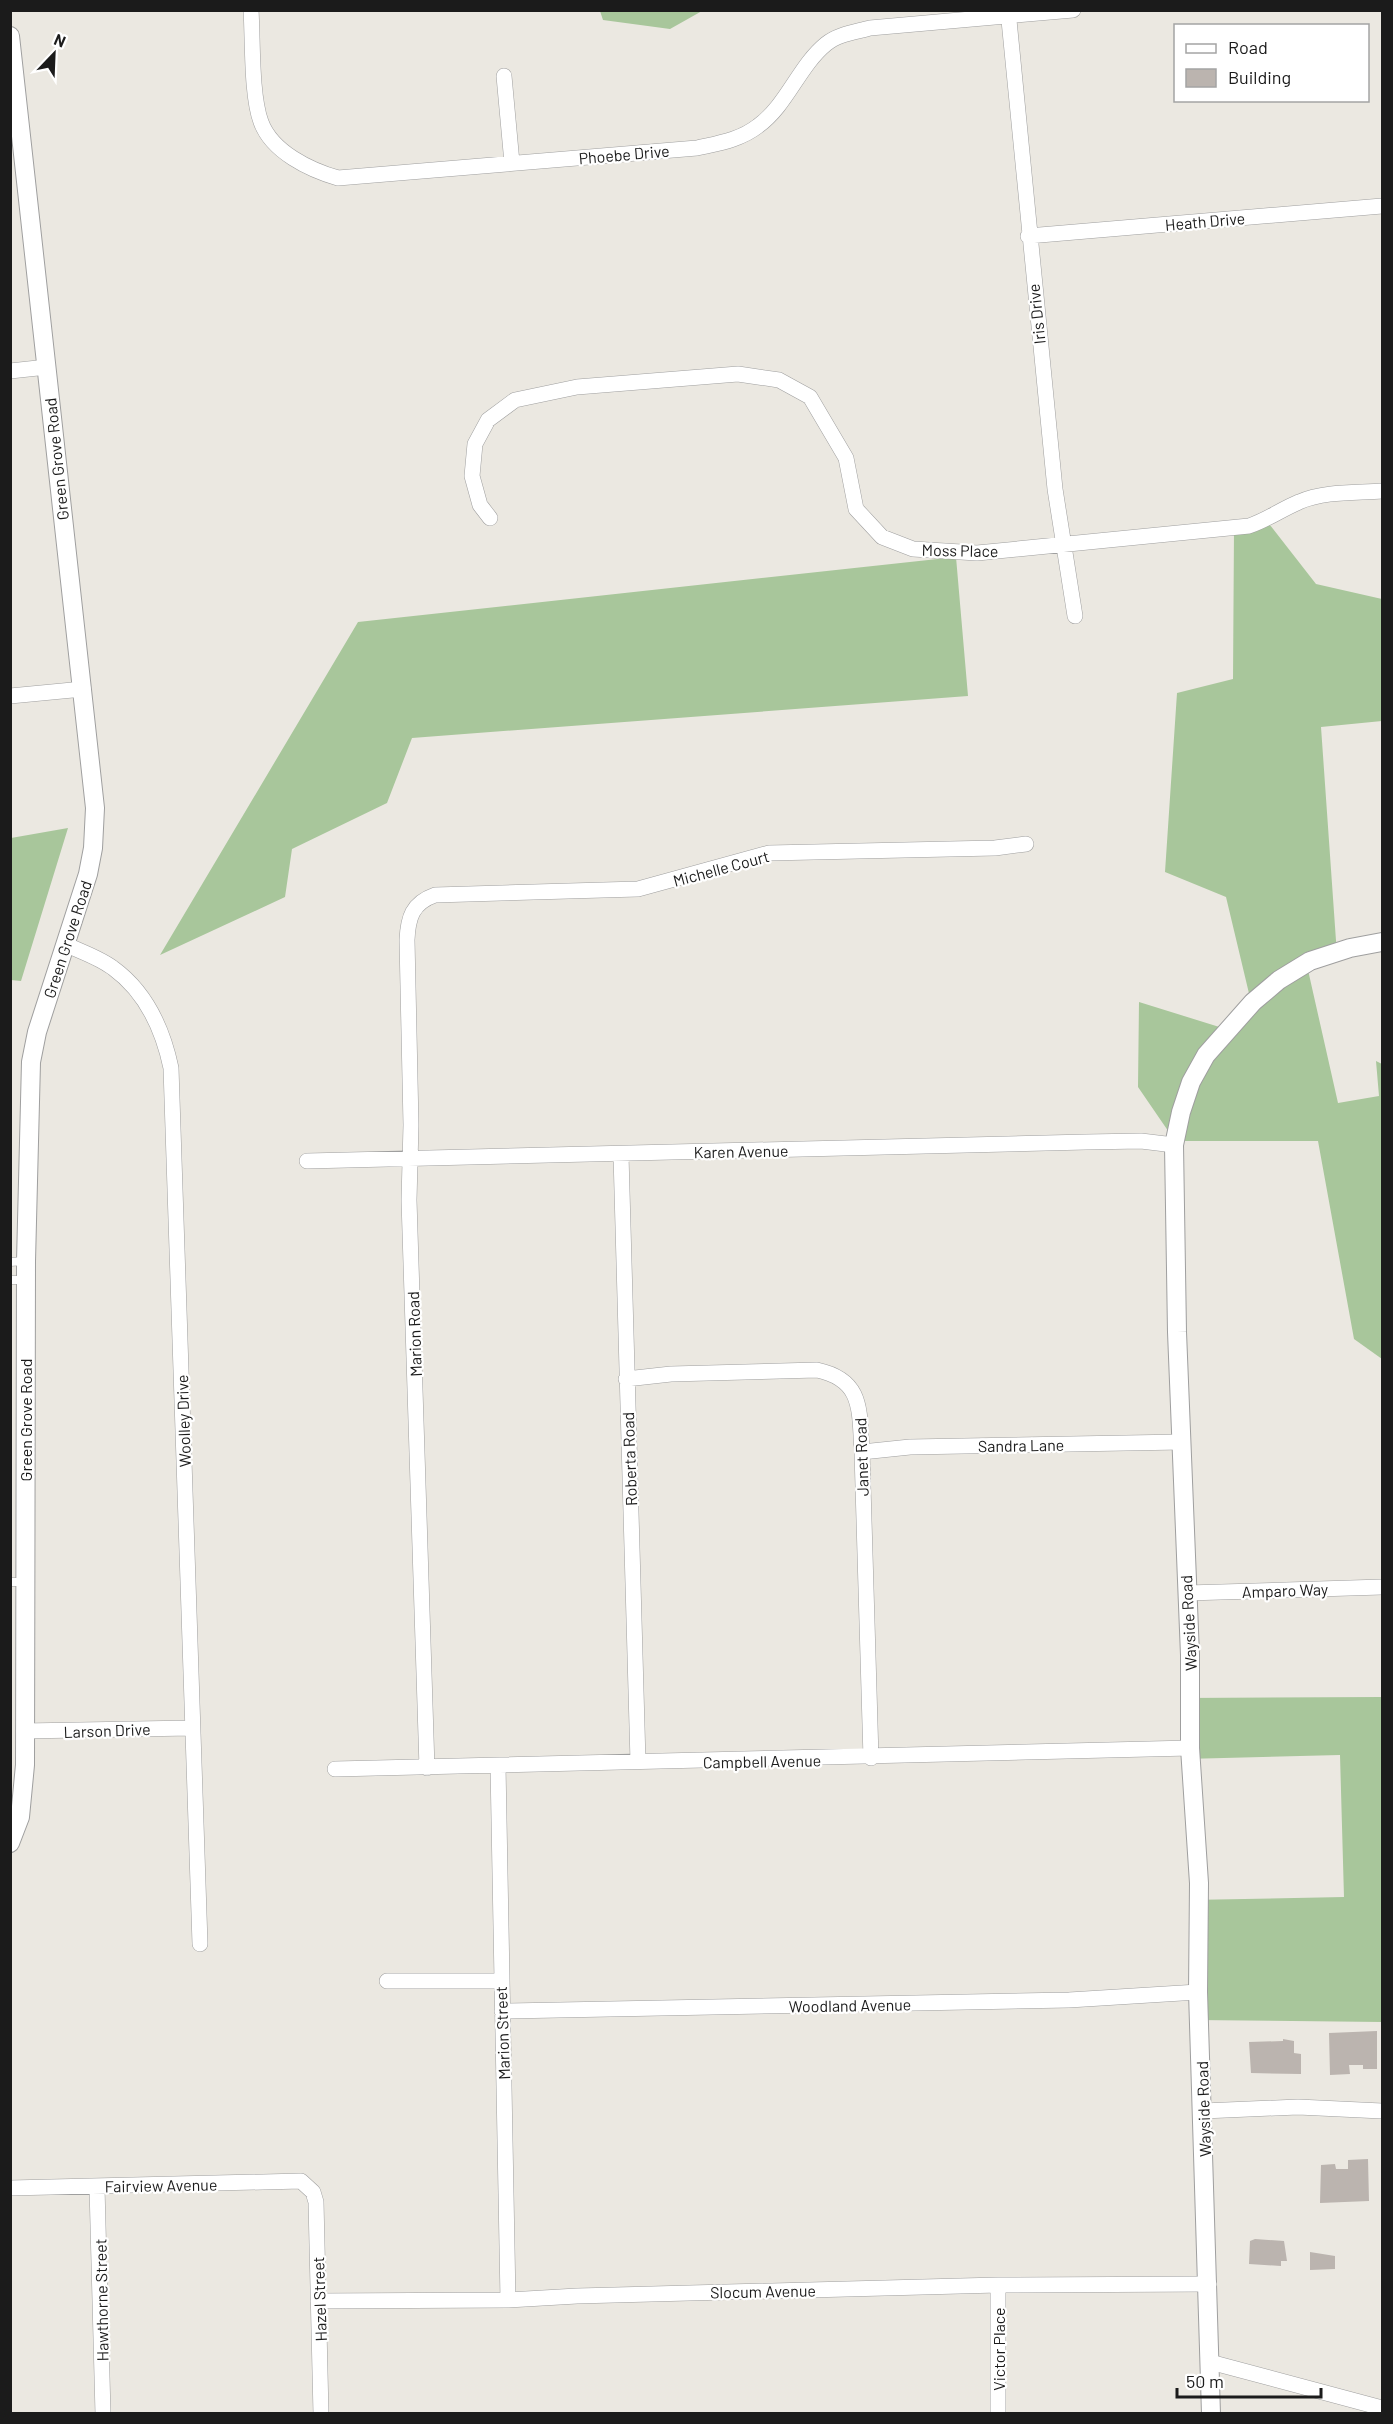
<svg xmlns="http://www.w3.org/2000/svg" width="1393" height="2424" viewBox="0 0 1393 2424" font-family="Barlow,sans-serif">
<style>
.forest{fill:#a8c69b}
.building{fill:#bbb4af}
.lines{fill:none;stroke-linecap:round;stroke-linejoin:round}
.service-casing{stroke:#9f9f9f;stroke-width:9}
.minor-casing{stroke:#9f9f9f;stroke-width:16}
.tertiary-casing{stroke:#9f9f9f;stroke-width:20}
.service{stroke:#fff;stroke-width:8}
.minor{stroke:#fff;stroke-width:15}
.tertiary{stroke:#fff;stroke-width:18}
.labels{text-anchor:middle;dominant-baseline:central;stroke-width:4.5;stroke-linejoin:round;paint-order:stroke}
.street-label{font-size:16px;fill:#1b1b1b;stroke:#fff}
</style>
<rect width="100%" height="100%" fill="#ebe8e1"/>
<path class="forest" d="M600,11H702L670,29L603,20Z
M1266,520L1316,584L1382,599V721L1321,727L1337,955L1308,970L1338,1103L1379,1096L1376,1061L1382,1064V1359L1354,1339L1318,1141H1175L1138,1087L1139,1002L1229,1030L1252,1006L1226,897L1165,872L1177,693L1233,679L1234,530Z
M956,557L968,696L412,738L387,803L292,849L285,897L160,955L358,622Z
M68,828L21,981L11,980V838Z
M1382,1697V2022L1195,2020L1189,1900L1344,1897L1340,1755L1185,1759L1183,1698Z"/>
<path class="building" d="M1377,2031V2069H1363V2065H1349L1350,2074L1330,2075L1329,2033Z
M1283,2039L1294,2041V2053L1301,2054V2074L1251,2073L1249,2042L1283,2041Z
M1368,2159L1369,2201L1320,2203L1321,2165L1335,2164L1336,2169H1348V2160Z
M1255,2239L1284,2241L1287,2261H1281V2266L1249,2264L1250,2241Z
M1310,2252L1335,2256V2269L1310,2270Z"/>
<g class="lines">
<defs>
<path id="service" d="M10,1262L25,1261
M10,1280H26
M10,1582H25"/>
<path id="minor" d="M251,10C253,41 251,95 261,122C272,152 310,170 338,178L697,148C719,143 740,140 758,126C787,105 799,66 826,44C838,34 856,32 870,28L1073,10
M1008,10L1055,489L1075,616
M504,76L512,163
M1028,236L1382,206
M10,371L47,367
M490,518L480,505L472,476L475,444L488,420L515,400L577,387L738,374L779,380L810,397L846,458L856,509L882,537L913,549L977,553L1249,526C1267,520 1282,509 1299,502C1324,491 1356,493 1382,491
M10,696L83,689
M67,945C82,952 100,958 113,968C146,992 163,1030 171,1068L200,1944
M621,1155L638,1762
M307,1161L1086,1142L1141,1141L1174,1145
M626,1379L671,1374L817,1370C864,1380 859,1411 862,1452L871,1758
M862,1452L910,1447L1181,1442
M1187,1593L1382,1587
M24,1731L191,1728
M498,1766L508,2300
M427,1768L409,1200L411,1125L407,940C408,918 412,903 435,895L638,889L769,853L995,848L1026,844
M335,1769L1190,1748
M387,1981H501
M502,2011L1069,2000L1198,1992
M1203,2111L1298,2107L1382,2111
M97,2187L103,2414
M10,2188L301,2181L313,2192L316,2202L321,2414
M318,2301L508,2300L577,2296L998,2285L1209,2284
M1210,2362L1382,2408
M998,2414V2285"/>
<path id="tertiary" d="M10,36L95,808L93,848L88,874L37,1032L31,1062L26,1261L25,1765L20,1817L10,1843
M1211,2414L1198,1992L1199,1883L1190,1748V1655L1177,1332L1174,1145L1181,1112L1191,1082L1206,1055L1253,1002L1279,980L1310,961L1350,948L1382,942"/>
</defs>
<use href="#service" class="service-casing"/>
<use href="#minor" class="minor-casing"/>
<use href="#tertiary" class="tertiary-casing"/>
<use href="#service" class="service"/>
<use href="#minor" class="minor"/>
<use href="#tertiary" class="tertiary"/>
</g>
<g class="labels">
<g class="street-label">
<text transform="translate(624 154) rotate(-5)">Phoebe Drive</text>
<text transform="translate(1205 221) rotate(-5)">Heath Drive</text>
<text transform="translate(1036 314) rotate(-96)">Iris Drive</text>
<text transform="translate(56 459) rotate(-96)">Green Grove Road</text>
<text transform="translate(960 550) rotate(1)">Moss Place</text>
<text transform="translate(721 868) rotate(-15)">Michelle Court</text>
<text transform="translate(67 939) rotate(-72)">Green Grove Road</text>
<text transform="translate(741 1151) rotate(-1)">Karen Avenue</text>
<text transform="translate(414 1334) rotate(-92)">Marion Road</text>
<text transform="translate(25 1420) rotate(-90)">Green Grove Road</text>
<text transform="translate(183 1421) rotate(-92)">Woolley Drive</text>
<text transform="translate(1021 1445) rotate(-1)">Sandra Lane</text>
<text transform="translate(861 1457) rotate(-92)">Janet Road</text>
<text transform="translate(629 1459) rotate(-92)">Roberta Road</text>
<text transform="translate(1285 1590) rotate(-2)">Amparo Way</text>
<text transform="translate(1188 1623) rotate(-93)">Wayside Road</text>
<text transform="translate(107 1730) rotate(-2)">Larson Drive</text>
<text transform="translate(762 1761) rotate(-1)">Campbell Avenue</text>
<text transform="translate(850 2005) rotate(-1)">Woodland Avenue</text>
<text transform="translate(502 2033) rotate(-92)">Marion Street</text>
<text transform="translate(1203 2109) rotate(-92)">Wayside Road</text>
<text transform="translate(161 2185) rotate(-1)">Fairview Avenue</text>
<text transform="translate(763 2291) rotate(-1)">Slocum Avenue</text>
<text transform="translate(319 2299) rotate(-92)">Hazel Street</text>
<text transform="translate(101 2300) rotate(-91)">Hawthorne Street</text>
<text transform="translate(998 2349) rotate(-90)">Victor Place</text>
</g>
</g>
<rect width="1393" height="2424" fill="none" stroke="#1b1b1b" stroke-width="24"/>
<rect x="1174" y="24" width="195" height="78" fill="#ffffff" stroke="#a4a4a4" stroke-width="1.5"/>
<rect x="1186" y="44" width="30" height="9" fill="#ffffff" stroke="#a4a4a4" stroke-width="1.5"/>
<text x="1228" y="54" font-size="18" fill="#1b1b1b">Road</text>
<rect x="1186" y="69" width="30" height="18" fill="#bbb4af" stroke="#a4a4a4" stroke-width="1.5"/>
<text x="1228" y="84" font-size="18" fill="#1b1b1b">Building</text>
<g transform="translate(54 54) rotate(23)" stroke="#ffffff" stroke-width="4.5" paint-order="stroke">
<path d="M0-4.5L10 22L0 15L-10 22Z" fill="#1b1b1b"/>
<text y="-9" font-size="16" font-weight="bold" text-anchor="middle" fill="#1b1b1b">N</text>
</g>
<path d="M1177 2388v9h144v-9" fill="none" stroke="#1b1b1b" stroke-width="3"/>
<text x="1186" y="2388" font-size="18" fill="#1b1b1b" stroke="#ffffff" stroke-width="4.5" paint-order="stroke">50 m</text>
</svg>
